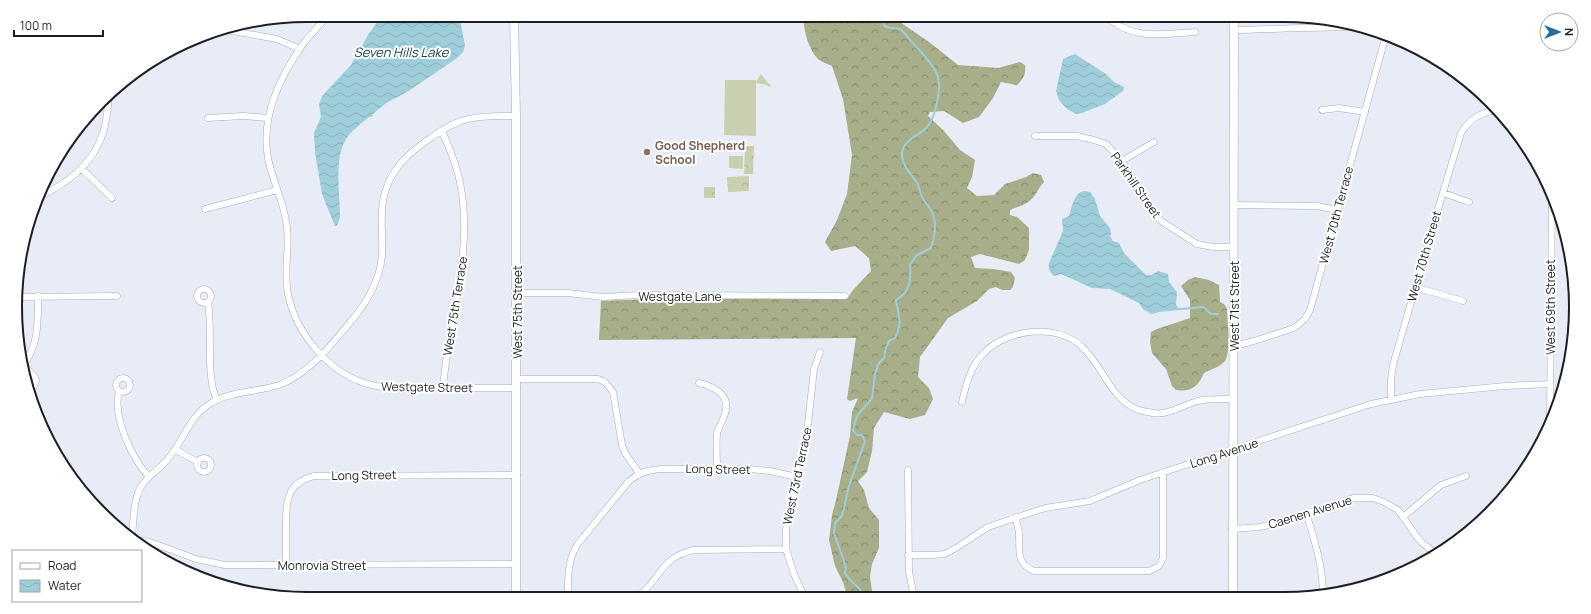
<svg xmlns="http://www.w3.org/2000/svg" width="1591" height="614" viewBox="0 0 1591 614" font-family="Manrope,sans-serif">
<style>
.forest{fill:url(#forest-crowns)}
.park{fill:url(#park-crowns)}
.garden{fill:#cad0af}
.water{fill:url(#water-waves)}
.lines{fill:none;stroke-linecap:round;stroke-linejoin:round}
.stream{stroke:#9eced9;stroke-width:2}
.street-casing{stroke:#a9acb6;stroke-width:7}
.secondary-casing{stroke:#a9acb6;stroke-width:9}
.street{stroke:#fff;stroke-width:6}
.secondary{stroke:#fff;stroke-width:8}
.education-dot{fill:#8d6e63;stroke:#fff;stroke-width:1.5}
.labels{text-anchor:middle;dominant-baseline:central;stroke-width:4;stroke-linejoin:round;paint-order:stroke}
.education-label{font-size:12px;font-weight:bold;fill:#785e54;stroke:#fff;text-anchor:start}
.street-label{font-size:12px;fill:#1d1f22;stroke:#fff}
.water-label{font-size:13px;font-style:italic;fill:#1a454e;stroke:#fff}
.rim{fill:none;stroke:#1d1f22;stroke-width:2}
</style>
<defs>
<pattern id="forest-crowns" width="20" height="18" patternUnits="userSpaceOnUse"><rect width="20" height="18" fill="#a7ae89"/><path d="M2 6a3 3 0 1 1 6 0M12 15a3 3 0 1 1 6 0" fill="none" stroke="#878d70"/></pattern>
<pattern id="park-crowns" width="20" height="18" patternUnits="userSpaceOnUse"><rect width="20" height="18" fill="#cad0af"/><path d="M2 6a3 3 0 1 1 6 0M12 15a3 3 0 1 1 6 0" fill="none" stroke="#adb296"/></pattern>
<pattern id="water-waves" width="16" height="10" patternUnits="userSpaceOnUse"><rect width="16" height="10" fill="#9eced9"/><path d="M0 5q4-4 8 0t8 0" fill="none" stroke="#88b0ba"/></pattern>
</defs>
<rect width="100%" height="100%" fill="#e8ecf7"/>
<path class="forest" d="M804,15H892L894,18L929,42L958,65L998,68L1020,62L1025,65C1026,74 1024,78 1017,85L1001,82L993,98L979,117L963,123L944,111L930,112L928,116L943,130L960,150L975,160L972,177L967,188L977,196L994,195L1005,184L1026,177L1033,173L1041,175L1044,182C1038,188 1035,198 1028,202C1023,206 1016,207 1010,210V215L1017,217L1029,228V250L1025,260L1019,264L980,254L971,257L975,268L994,269L1011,272L1015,278L1013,287L1010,290H1002L996,287L989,289L977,301L948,318L920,357L918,377L929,388L933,399L925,415L910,419L884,412L874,428L872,451L867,472L858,481L864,490L869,508L879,520V548L872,564L870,577L873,598H848L843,582L835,566L829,540L832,515L836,500L850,436L852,412L858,398L850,401L847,399L856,338L599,340L601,301L652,299H847L853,290L871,271L869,258L855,246L831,251L825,242L837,220L847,194L852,155L843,99L832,66C828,64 821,62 818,59C809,50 802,27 804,15Z
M1195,277L1209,280L1219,285L1220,302L1224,304L1227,309C1227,321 1232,354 1224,362C1219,367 1210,370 1204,373C1198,387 1191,392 1176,390L1172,386L1166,369L1152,353L1150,342L1151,332L1157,329L1190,318V300L1181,286L1188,280Z"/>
<path class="park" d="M745,146H754L753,174H744Z
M749,176V191L728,192L727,177Z
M704,187H715V198H704Z"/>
<path class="garden" d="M761,74L768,83L771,85L769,87L767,85L756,83V136L724,135L725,80H756V82Z
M729,156H743V169L729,168Z"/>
<path class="water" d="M382,15H459L465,46L463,52L457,58L407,92L386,103L373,114L372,117H369C361,124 350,131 345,141C334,159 340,196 340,217L337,226H335L322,194L315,152L314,133L321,117L319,104L322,96L351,65L368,35Z
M1075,54L1106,74L1114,82L1124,87L1123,91L1105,104L1082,113L1076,114L1067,109L1059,100L1056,91L1063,59Z
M1084,191L1090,192L1095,199L1100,216L1110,228L1111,234L1110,236L1113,241L1119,243L1124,253L1146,275H1152L1158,271L1168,274L1169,282L1177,292L1176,304L1177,307L1180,309V310L1159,312L1151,314L1143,309L1139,303L1110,289L1092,288L1061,274L1054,276C1050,272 1048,270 1049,263L1063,231L1062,219L1069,216C1072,207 1074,193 1084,191Z"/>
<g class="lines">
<path class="stream" d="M1180,309L1203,307L1211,314H1218
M865,598C861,586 850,583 845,573L846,567L834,533L835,523L841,517L844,509L848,489L865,441L862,435H857L853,430L857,416L872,398L875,374L879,363L884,358L885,351L889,341L895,338L898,331L900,322L896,300C911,291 911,280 910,264L917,255L931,248C935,237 937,222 932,212C930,206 924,202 922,197C920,193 920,189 918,185C913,175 903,168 902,156C901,140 918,137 927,127C936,117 943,84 936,72C927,55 912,44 901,29C887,26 885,32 880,15"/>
<defs>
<path id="street" d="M328,15C319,27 307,37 299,50C278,81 261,120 268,158C272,179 283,200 286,221C291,245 283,270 288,294C296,334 331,376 372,385C392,390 414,389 435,388C462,388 489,388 517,388
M1008,15L1024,18L1049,15
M1104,15C1132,41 1161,34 1195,32
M221,29L277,39L300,49
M1234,30C1278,29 1322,27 1366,27
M1322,110L1339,108L1365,112
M208,118L243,116L268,118
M442,131C450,149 458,168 461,188C473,256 448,321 443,388
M1035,136H1077L1094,140L1106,144L1122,161L1148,206L1161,221L1197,244L1213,247H1234
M1122,161L1154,142
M82,169L112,198
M1443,193L1469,202
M37,198C66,184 93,165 103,133C107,121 108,107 109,94
M1234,205L1317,206L1337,210
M205,209L277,190
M1415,287L1463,301
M197 296a7 7 0 1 1 14 0a7 7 0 1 1-14 0Z
M516,293H568L603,297L639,295L845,296
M18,297L117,296
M208,302C213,331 205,376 217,400
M1234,346L1254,341L1294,328L1305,319L1310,310L1386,35
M24,365L34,376L36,380L34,386L28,387
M22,368C39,344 38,324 38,296
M116 385a7 7 0 1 1 14 0a7 7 0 1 1-14 0Z
M517,379H598L605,382L613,392L622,445L625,453L639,473
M699,383C715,387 731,395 725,414C723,421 718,427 717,434C716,445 717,458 717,469
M119,391C112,417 132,458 149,477
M1391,399V380L1393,365L1435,219L1461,133C1470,118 1481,113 1498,109
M962,402C966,384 971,365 984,353C1007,329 1056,323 1081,346C1103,365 1109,397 1136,409C1140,411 1144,411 1148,412C1152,413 1158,414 1163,413C1176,411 1189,402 1203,400C1213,399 1223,399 1233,399
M1550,421L1552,193
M176,450L198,462
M197 465a7 7 0 1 1 14 0a7 7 0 1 1-14 0Z
M908,470L909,572L914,597
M1306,513C1315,541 1323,567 1323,596
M1015,517C1017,523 1019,529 1019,536C1020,552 1016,564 1034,571H1149L1159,566L1163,558V472
M1403,517L1441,485L1466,476
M1232,529L1260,527L1277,523L1353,498H1373L1384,502L1398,510L1420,541L1436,554
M130,539L150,542L196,559L225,565L516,564
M132,541C133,526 133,510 137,496C141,480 157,472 167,460C183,442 189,416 211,403C231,391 257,392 279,385C309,374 332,344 352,320C368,301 380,280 382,255C383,237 380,219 383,201C388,171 408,153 432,137C443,129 455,122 468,119C484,115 500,116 516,116
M908,555H933L945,554L959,546L988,527L1045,508L1090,501L1140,480L1371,404L1420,394L1505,386L1550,384
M286,565C286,552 286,540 286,527C286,502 286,483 314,476L517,475
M568,598C568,579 567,562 577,545L629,481C639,473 647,470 661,469H750L770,471L797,477
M636,598C660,582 659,557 694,550L786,549
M805,598L794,574L786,549V529L808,424L814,369L820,352"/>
<path id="secondary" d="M514,15L516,116V598
M1233,597L1234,15"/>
</defs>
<use href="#street" class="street-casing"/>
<use href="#secondary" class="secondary-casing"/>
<use href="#street" class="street"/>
<use href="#secondary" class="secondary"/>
</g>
<circle class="education-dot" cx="647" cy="152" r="4"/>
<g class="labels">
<g class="education-label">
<text x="655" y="145">Good Shepherd<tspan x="655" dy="14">School</tspan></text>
</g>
<g class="street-label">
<text transform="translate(1136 185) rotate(55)">Parkhill Street</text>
<text transform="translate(1336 215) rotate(-75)">West 70th Terrace</text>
<text transform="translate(1424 256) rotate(-74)">West 70th Street</text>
<text x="680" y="296">Westgate Lane</text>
<text transform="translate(455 306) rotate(-81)">West 75th Terrace</text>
<text transform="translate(1234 306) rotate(-90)">West 71st Street</text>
<text transform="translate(1550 307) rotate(-90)">West 69th Street</text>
<text transform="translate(517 312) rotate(-90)">West 75th Street</text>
<text transform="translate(427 387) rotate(1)">Westgate Street</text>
<text transform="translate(1224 453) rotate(-18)">Long Avenue</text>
<text transform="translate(718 469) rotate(1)">Long Street</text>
<text transform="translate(364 475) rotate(-1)">Long Street</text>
<text transform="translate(797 476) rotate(-78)">West 73rd Terrace</text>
<text transform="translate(1310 512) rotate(-17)">Caenen Avenue</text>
<text x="322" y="565">Monrovia Street</text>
</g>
<g class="water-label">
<text x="401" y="52">Seven Hills Lake</text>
</g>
</g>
<path d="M0 0H1591V614H0ZM307 22H1284A285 285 0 0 1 1569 307V307A285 285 0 0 1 1284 592H307A285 285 0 0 1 22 307V307A285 285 0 0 1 307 22Z" fill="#fff" fill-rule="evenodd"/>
<path class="rim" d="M307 22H1284A285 285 0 0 1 1569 307V307A285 285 0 0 1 1284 592H307A285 285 0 0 1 22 307V307A285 285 0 0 1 307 22Z"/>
<rect x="12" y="550" width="130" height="52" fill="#ffffff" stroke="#a5a5a7"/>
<rect x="20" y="563" width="20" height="6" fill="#ffffff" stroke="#a5a5a7"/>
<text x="48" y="570" font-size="12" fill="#1d1f22">Road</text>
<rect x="20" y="580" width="20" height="12" fill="url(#water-waves)" stroke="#a5a5a7"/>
<text x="48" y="590" font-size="12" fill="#1d1f22">Water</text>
<g transform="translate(1559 32) rotate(90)"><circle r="19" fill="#ffffff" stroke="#a5a5a7"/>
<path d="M0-3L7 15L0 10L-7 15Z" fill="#276aa0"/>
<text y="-6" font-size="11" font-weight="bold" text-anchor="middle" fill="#1d1f22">N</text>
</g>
<path d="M14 30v6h89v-6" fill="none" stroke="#1d1f22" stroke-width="2"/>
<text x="20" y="30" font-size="12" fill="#1d1f22" stroke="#ffffff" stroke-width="3" paint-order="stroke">100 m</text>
</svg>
